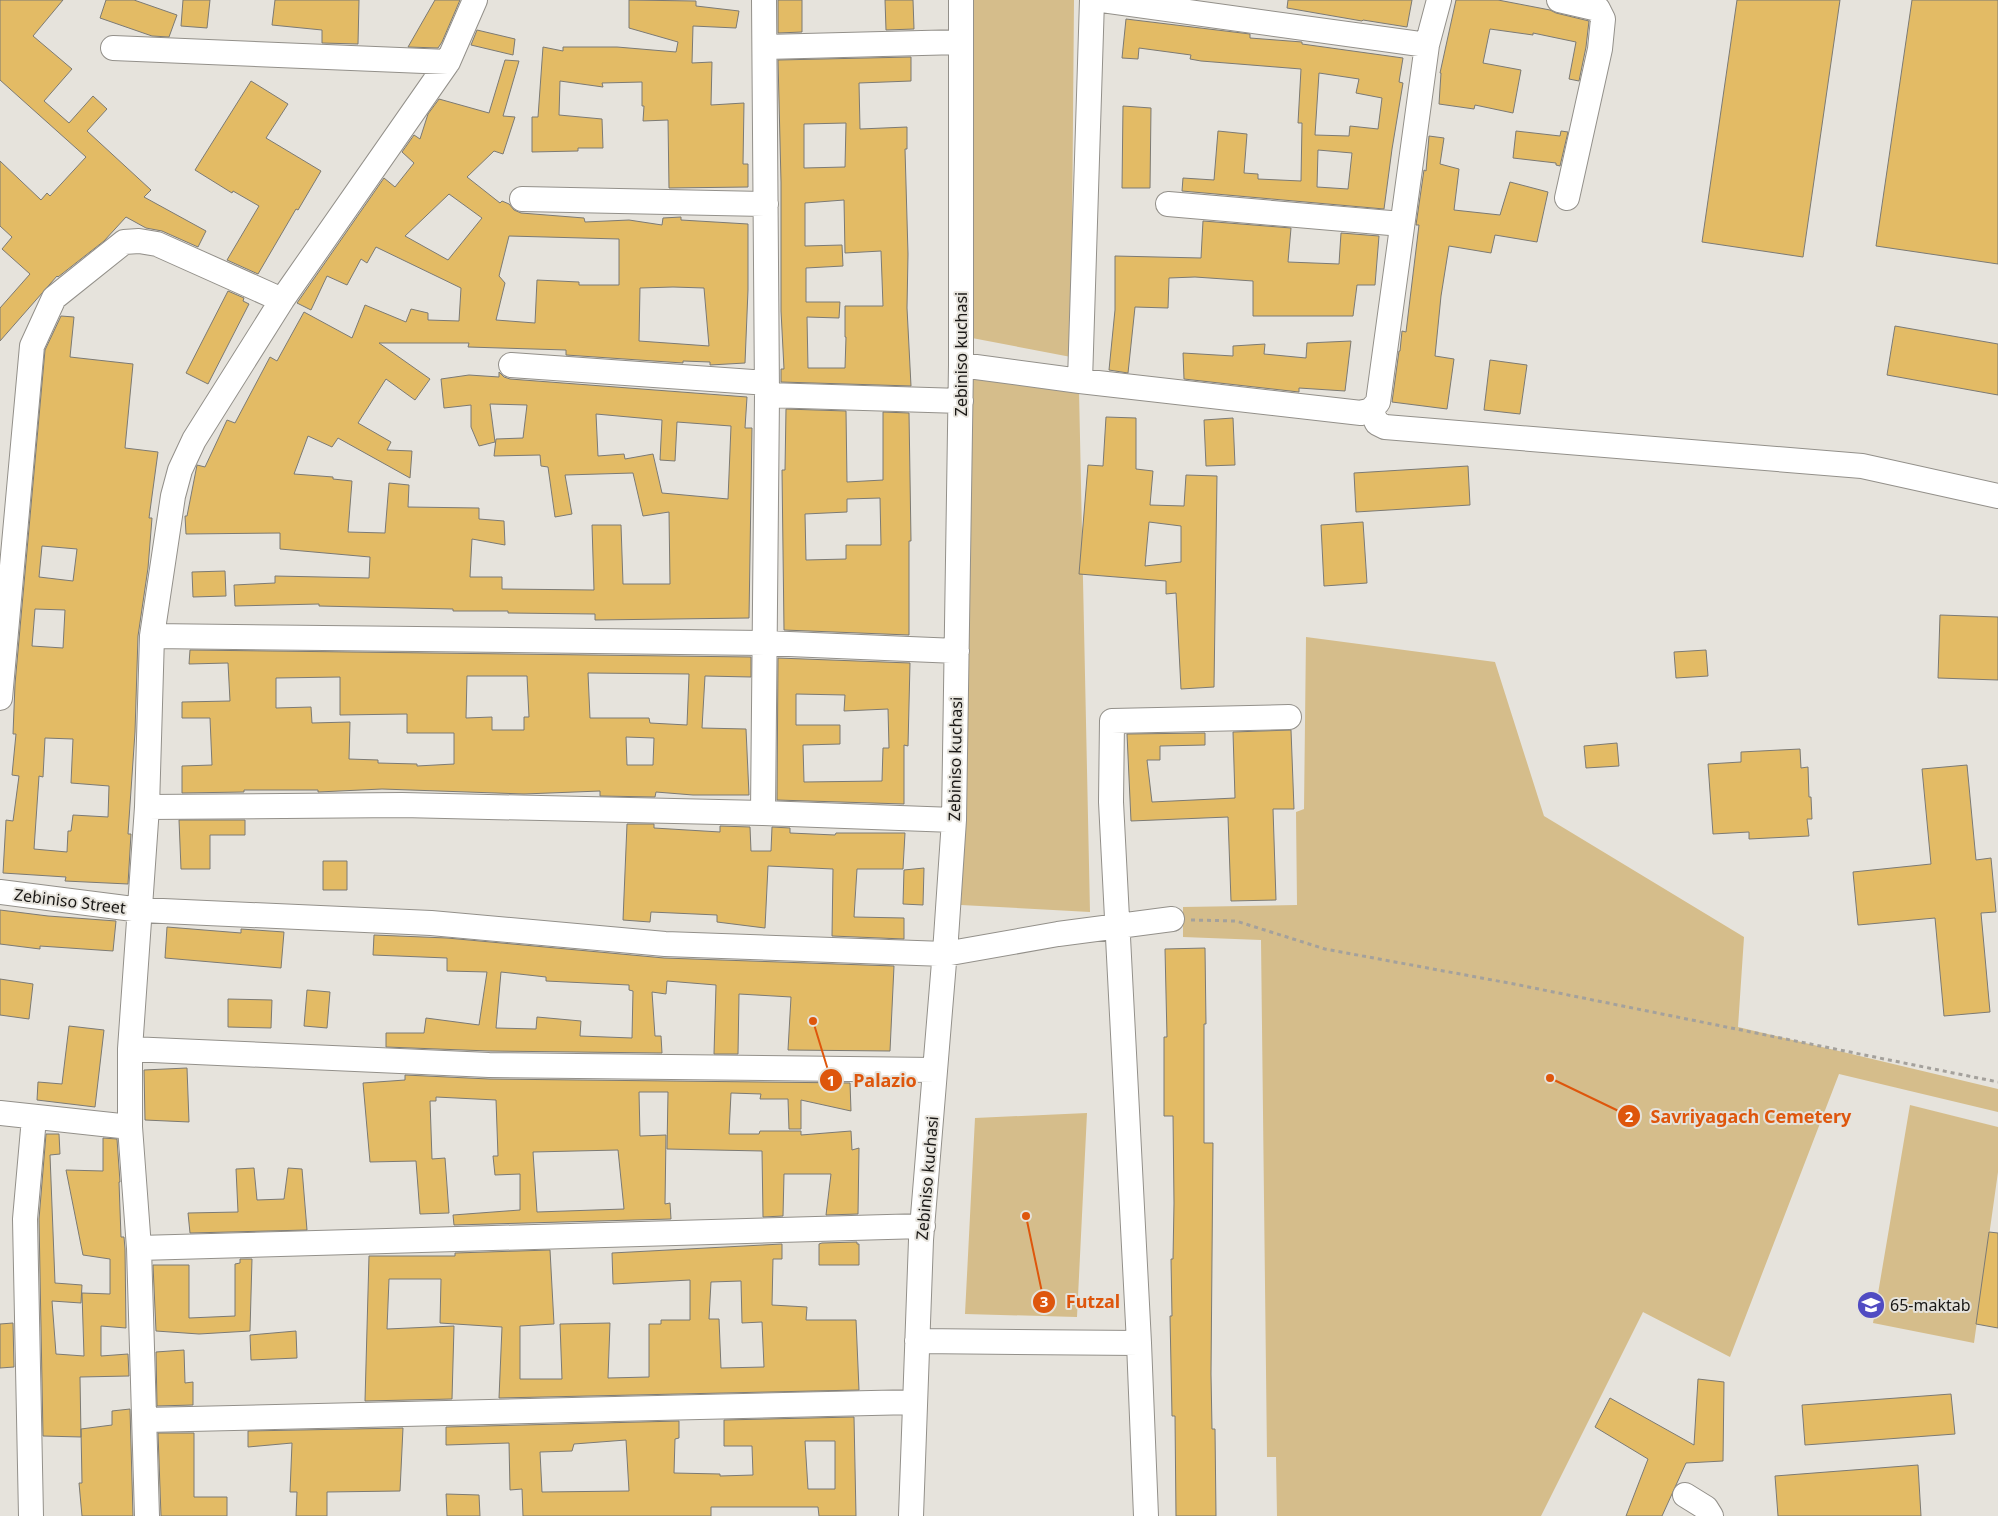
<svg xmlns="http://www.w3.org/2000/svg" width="1998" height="1516" viewBox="0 0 1998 1516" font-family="'Noto Sans',sans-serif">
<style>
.green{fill:#d5bd8b}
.building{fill:#e3bb65;stroke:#7c7a74;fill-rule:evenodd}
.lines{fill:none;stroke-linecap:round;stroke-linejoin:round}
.minor-casing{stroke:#93908a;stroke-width:26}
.path{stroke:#a4a19c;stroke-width:3;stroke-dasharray:4 4;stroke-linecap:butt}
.minor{stroke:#fff;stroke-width:24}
.labels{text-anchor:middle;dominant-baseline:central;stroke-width:4;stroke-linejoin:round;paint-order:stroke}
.street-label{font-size:16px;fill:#191715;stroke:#e6e3dc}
.poi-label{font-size:16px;fill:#191715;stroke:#e6e3dc;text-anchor:start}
.leader{fill:none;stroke:#de560c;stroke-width:2}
.callout-dot{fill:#de560c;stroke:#e6e3dc;stroke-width:2}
.mark-label{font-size:15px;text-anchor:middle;font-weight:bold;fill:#fff}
.callout-label{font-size:18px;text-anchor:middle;font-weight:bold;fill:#de560c;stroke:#e6e3dc;stroke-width:4;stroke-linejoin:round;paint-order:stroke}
</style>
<rect width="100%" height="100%" fill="#e6e3dc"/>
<path class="green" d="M973,0H1074L1071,357L972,338Z
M972,376L1079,390L1090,912L961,905Z
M1306,637L1495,662L1544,816L1744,937L1738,1027L1998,1089V1112L1839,1074L1730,1357L1643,1312L1541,1516H1277L1276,1457H1267L1261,940L1183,937V907L1297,905L1296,812L1304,809Z
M1910,1105L1998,1127V1172L1974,1343L1873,1323Z
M1087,1113L1077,1317L965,1314L975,1118Z"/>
<path class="building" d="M0,0H63L33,36L72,69L44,101L69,123L93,96L107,109L87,131L151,190L144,197L206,231L198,247L162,231L146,228L126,217L104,241L58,277L57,276L0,341V308L30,274L2,249L12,237L0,226V161L41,200L47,193L50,196L86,157L0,80Z
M106,0H134L177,15L169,37L152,36L100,18Z
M183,0H210L207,28L181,26Z
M275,0H359L358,44L322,43V30L272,25Z
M435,0H460L442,42L438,48L408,47Z
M629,0L696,1V6L739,11L736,28L693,26L692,63L712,62L711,105L744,103L743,164H748V187L669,188L668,120L643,121L644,106H642V82L602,83L603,87L560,81L559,115L602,119L603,148H578V151L532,152V117H538L543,47L563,51V47H617L676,52L678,42L629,28Z
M778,0H802V32L778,33Z
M885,0H913L914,29L886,30Z
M1288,0H1412L1407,27L1363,20L1362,21L1287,8Z
M1456,0H1498L1550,10L1556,13L1589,21L1586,47L1579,81L1569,79L1576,42L1533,33V35L1490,29L1483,63L1521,70L1513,113L1475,105L1474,109L1439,104L1441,73H1440Z
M1737,0H1840L1803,257L1702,242Z
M1912,0H1998V264L1876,246Z
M1126,19L1250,34V38L1302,42V44L1403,58L1399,82L1403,83L1392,149L1384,209L1182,191L1183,178L1214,180L1218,131L1247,134L1244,173L1258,174V179L1301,181L1302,123H1298L1301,69L1201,61L1190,59L1191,55L1139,48L1138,59L1122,58ZM1319,73L1359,79L1356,93L1382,98L1378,129L1350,126L1349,136L1315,135ZM1318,150L1352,153L1348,189L1317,187Z
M477,30L515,39L513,55L471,45Z
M911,57V81L859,83L860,129L907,127V149H905L908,254L907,308L911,386L781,382V369H784L781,311V182L778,60ZM846,123L845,167L804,168V124ZM844,200L845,253L881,251L883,306H845V337H846L845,368H808L807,317L839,318L840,302H806V268L843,266L842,245L805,246V203Z
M505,60L519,61L503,116L515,117L503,154L494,151L467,177L500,203L502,201L509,204L514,210L521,213L584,218L585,222L629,220L662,225L663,218L681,217V220L748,224V290L745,363L710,365V362L683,361V363L566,355V350L468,347L469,343H379L430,379L415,400L386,379L358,423L391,442L387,450L412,451L410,478L338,438L332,447L308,436L294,474L333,477V479L352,481L348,532L385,533L389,483L409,485L408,507L479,508V519L504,521L505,545L472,539L470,577H502V589L594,590L592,525H621L623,584H670L669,512L643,516L633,473L565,475L572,514L555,517L548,467L541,466L540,455L494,456L496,439L523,438L527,405L490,404L495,442L479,446L471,427V405L444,408L441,379L469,375L499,377V372L504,377L510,379L747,397L745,428H752L749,618L595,620V614L508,613V611H453V609L319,606V604L235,606L234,585L275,583V576L369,578L370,557L280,549V533L186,534L185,516H187L197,465L205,467L227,420L235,423L270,357L277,361L304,312L352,338L365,305L406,322L411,309L428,313V320L459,321L461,288L376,247L367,263L361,259L347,285L327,276L311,310L297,303L384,178L395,187L414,163L402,152L414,135L420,139L428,114L439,99L489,113ZM449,194L482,218L448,260L405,236ZM509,236L619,239V285H579V282L537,280L535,323L496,320L505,283L499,276ZM673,287L704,288L709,346L639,341L640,288ZM596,414L662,420L660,460L675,461L677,422L731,426L728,499L662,493L653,454L625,459L624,454L598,456Z
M251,81L288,104L266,138L321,171L298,210L296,209L258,274L227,260L259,206L233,191L232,193L195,170Z
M1123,106L1151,108L1150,188H1122Z
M1516,131L1560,136L1561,131L1568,132L1560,166L1556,165V163L1513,158Z
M1429,136L1444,138L1440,164L1459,169L1454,210L1500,215L1510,182L1548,192L1537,242L1495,235L1491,253L1449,246L1441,296L1435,356L1454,359L1447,409L1392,402L1399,351H1400L1402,331L1406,332L1419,225H1416L1424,170L1426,171Z
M1203,221L1291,228L1288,262L1339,264L1341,233L1379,236L1375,285H1357L1353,316H1253V281L1195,277L1169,278L1168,308L1135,307L1128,373L1109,370L1115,310V256L1201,258Z
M228,291L244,298L243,301L249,304L208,384L186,373Z
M61,316L74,317L70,357L133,364L125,448L158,452L149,518H152L148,568L138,636L135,732L128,834H131L128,884L65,881L66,877L3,873L6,820L13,821L19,776L12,775L16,734H13L15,684L45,350ZM42,546L77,549L73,581L39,577ZM35,609L65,610L63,648L32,646ZM45,738L73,739L71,783L109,786L108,817L73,815L71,831H68L67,852L34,849L39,776L43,777Z
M1895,326L1998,344V395L1887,375Z
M1351,341L1345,391L1299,388V392L1184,379L1183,353L1233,356V346L1265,344L1264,354L1306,358L1307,343Z
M1490,360L1527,365L1520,414L1484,410Z
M786,409L846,411L847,482L883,480V412L909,413L911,541H909V635L784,630L782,470H785ZM880,498L881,545H846V559L806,560L805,514L847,512V499Z
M1106,417L1136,418V469L1153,471L1150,505L1184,506L1186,475L1217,476L1214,687L1181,689L1176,593L1166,594V581L1079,574L1088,465L1103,466ZM1149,522L1181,526V562L1145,566Z
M1233,418L1235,465L1206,466L1204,420Z
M1468,466L1470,505L1356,512L1354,473Z
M1363,522L1367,583L1324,586L1321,525Z
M225,571L226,596L193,597L192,572Z
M1940,615L1998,617V680L1938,678Z
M190,650L751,657V677L705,676L702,728L746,729L749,795H693L656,792L655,797L600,796V791L524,794L382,789L318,792V790H244V792L182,793V766L212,765L210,718H182V702L230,701L228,663L189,664ZM588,673L689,674L687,725L650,723L649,718H590ZM467,676H527L529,717H524V730H492V717L466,718ZM340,677V715L407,714V733H454V764L417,766V764L378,763V760L349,759L350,722L312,723L311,707L276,708V678ZM626,737L654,738L653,765H627Z
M1706,650L1708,676L1676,678L1674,652Z
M778,658L910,663L908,746L904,745V804L777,800ZM796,694L845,695L844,711L888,709L889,748H883L882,781L804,782L803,745L840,744V725H796Z
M1291,730L1294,809H1273L1276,900L1231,901L1228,817L1131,821L1127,734L1205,733V745L1160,746V760H1147L1152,802L1235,798L1233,732Z
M1617,743L1619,766L1586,768L1584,746Z
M1800,749L1801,768L1808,767L1809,797H1811L1812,819H1807L1809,836L1749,839V832L1713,834L1708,764L1741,762V752Z
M1967,765L1976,860L1991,858L1996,912L1981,913L1990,1012L1944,1016L1935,918L1858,925L1853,872L1931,864L1922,769Z
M179,820H245V835H210V869H181Z
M627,824H654V828L720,832V826L750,827L751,851H771L772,827L790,828V833L835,835L836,833H905L903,869H857L854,917L904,918V939L832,936L833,869L768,866L765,928L717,922V915L651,912L650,922L623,920Z
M323,861H347V890H323Z
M924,868L923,905L903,904L904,870Z
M0,910L48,916L116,921L113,951L40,946V949L0,944Z
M167,927L241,933V929L284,932L281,968L165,958Z
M374,935L447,938L664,958L894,966L890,1051L788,1050L791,997L739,994L738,1054H714L716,985L667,981L666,994L652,992L655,1036H661L662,1053L489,1051L386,1047V1033H424L426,1018L479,1025L487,972L447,971V958L373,955ZM501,972L546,977V981L629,985V990L633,991L632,1038L580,1036L581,1021L537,1017L536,1029L496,1028Z
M1205,948L1206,1024H1204V1143H1213L1211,1374L1212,1429H1215L1216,1516H1176L1175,1416H1172L1170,1316H1172L1171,1259H1173L1174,1203L1173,1116H1164V1037H1167L1165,949Z
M0,979L33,984L29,1019L0,1015Z
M307,990L330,992L327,1028L304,1026Z
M228,999L272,1000L271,1028L228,1027Z
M69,1026L104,1030L95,1107L37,1100L38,1082L62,1084Z
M187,1068L189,1122L145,1120L144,1070Z
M405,1075L489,1079L850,1083L851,1111L801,1100V1129H789L788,1099H760L761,1094L731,1093L729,1134H759L760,1131H801V1135L851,1131L852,1150L859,1148L858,1214L826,1215L831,1174H784L783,1216L763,1217L762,1151L667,1149L668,1092H639L640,1136L666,1135L665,1204L670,1203L671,1219L454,1225L453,1215L520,1210V1174L495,1175L493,1156H498L496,1100L436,1097V1101H430L432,1159L445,1158L449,1213L420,1214L416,1161L370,1162L363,1083L405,1080ZM618,1150L624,1209L537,1212L533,1152Z
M46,1134H59L60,1154L50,1155L55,1283L82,1285L81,1303L52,1301L56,1354L84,1356L82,1293L110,1294V1259L83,1255L66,1170L103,1171V1138L117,1139L120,1182H119L121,1237H124L125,1249L126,1328L101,1326V1356L128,1354L129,1376L80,1377L81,1437L43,1436L39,1219Z
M254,1168L257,1200L284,1199L288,1168L302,1169L307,1230L190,1233L188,1213L238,1212L236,1169Z
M1989,1232L1998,1233V1328L1976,1324Z
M857,1242V1244H859V1265H819V1244L822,1243Z
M782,1244V1259H773L772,1305L807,1307L806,1320H856L859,1390L499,1398L502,1327L440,1323L441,1279H389L387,1329L454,1326L452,1399L365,1401L369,1256H455V1253L550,1250L554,1324L520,1326V1379H562L560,1324L610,1323L608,1378L649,1377V1324H661V1320H690V1280L613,1284L612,1253ZM741,1281L742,1323L762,1322L764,1367L721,1368L719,1319H709L711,1282Z
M240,1259H252L250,1331L199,1334L156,1331L153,1265H189V1318L235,1316V1264L240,1263Z
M13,1323L14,1367L0,1368V1324Z
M296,1331L297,1358L251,1360L250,1335Z
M184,1350L185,1383L193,1382V1405L157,1406L156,1352Z
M1698,1379L1724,1382L1723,1461L1686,1463L1662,1516H1626L1648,1459L1595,1427L1610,1398L1694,1445Z
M1951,1394L1955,1434L1805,1445L1802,1405Z
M130,1409L133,1516H82L79,1483H82L81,1429L112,1425V1411Z
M854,1417L856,1516H819L818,1507H711V1516H523L522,1489L510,1490L509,1443L446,1445V1427L679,1421V1438L675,1439L674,1473L720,1474V1476L753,1475L752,1446H724V1420ZM626,1440L629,1491L542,1492L540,1452L572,1451L574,1444ZM805,1441H835V1489H808Z
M403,1428L400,1491L327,1492V1516H296L297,1492H290L292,1443L248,1447V1431Z
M158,1433H194V1497H227V1516H161Z
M1918,1465L1921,1516H1778L1775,1476Z
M446,1494L479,1495L480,1516H447Z"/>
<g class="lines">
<defs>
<path id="minor" d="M1102,0L1427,45
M1559,0L1598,9L1603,19L1600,49L1567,198
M765,47L961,42
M113,48L448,62
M522,199L766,204
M1168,204L1402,224
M511,365L767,383
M961,365L1080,381L1361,413L1371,410L1378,402L1427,45L1439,0
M1080,381L1092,0
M767,395L961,401
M1371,410L1377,423L1385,427L1862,466L1998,496
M152,636L765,643L957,651
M0,698L32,346L54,298L124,242L139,241L157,244L282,300
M147,807L402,805L763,813L954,820
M763,813L767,395L764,0
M0,892L141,910L431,923L665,944L945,954L1058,934L1172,919
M130,1049L489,1065L935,1070
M0,1113L130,1127
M139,1248L923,1226
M917,1341L1139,1343
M145,1420L915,1402
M1685,1495L1706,1508L1711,1516
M31,1516L25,1219L34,1118
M147,1516L139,1248L130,1127V1049L147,807L152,636L173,496L180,470L194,440L282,300L448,62L475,0
M911,1516L921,1240L946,938L954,820L961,365V0
M1146,1516L1139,1343L1111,802L1112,721L1289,717"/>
</defs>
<use href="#minor" class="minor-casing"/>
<path class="path" d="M1191,920L1236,921L1325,949L1514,984L1998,1082"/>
<use href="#minor" class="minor"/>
</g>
<defs>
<symbol id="school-disc" viewBox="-11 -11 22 22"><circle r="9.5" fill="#504bc2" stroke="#e6e3dc"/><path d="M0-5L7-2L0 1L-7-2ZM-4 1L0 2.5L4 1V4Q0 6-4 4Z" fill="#fff"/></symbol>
</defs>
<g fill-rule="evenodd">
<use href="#school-disc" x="1855" y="1289" width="32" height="32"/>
</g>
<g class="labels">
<g class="street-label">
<text transform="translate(961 354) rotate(-90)">Zebiniso kuchasi</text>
<text transform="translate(955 759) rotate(-89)">Zebiniso kuchasi</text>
<text transform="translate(70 901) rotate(7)">Zebiniso Street</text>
<text transform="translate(927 1178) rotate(-85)">Zebiniso kuchasi</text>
</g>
<g class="poi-label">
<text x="1890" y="1305">65-maktab</text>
</g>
</g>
<path class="leader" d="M813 1021L831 1080M1550 1078L1629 1116M1026 1216L1044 1302"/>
<g class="callout-dot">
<circle cx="813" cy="1021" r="5"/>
<circle cx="1550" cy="1078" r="5"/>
<circle cx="1026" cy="1216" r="5"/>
<circle cx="831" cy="1080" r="12"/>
<circle cx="1629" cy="1116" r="12"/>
<circle cx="1044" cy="1302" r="12"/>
</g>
<g class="mark-label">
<text x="831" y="1086">1</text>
<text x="1629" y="1122">2</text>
<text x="1044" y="1307">3</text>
</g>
<g class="callout-label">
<text x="885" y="1087">Palazio</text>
<text x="1751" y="1123">Savriyagach Cemetery</text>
<text x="1093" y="1308">Futzal</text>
</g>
</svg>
